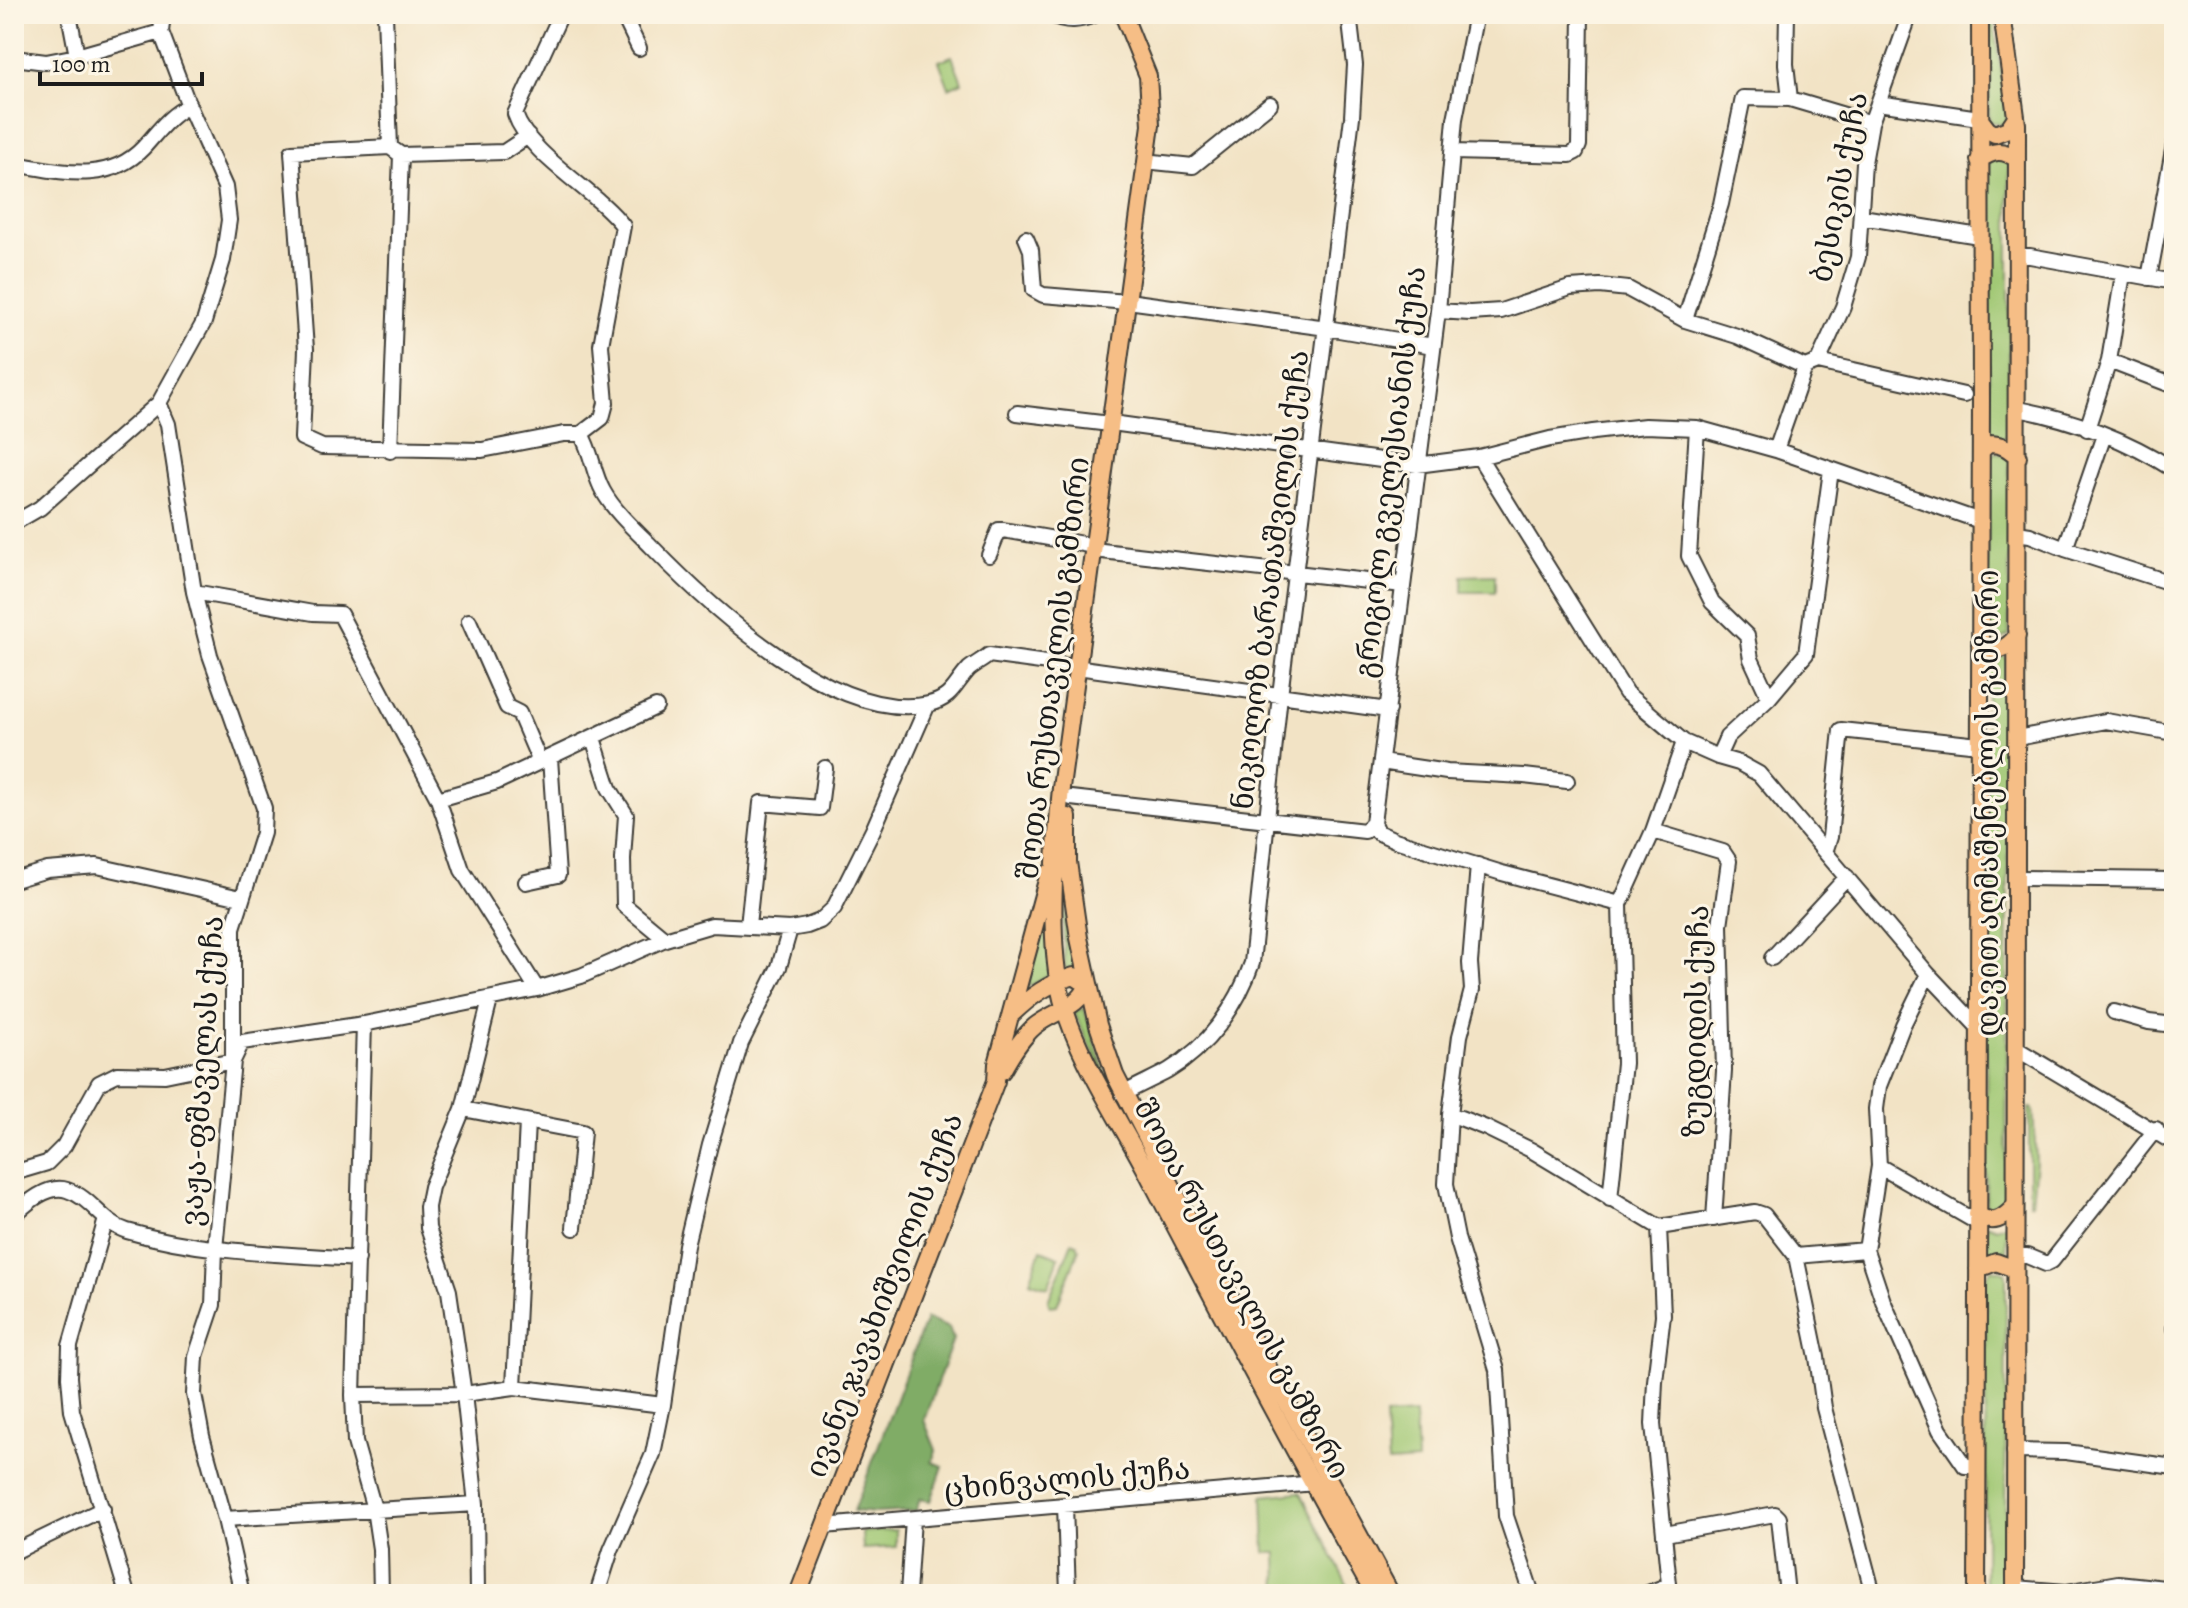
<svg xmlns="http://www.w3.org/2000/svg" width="2188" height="1608" viewBox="0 0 2188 1608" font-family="Alegreya,'Noto Serif Georgian',serif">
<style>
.green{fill:#a1c874;stroke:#5e7248;stroke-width:2}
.forest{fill:#80ac66;stroke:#4e6441;stroke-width:2}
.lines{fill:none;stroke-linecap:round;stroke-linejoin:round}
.minor-casing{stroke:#3c3a35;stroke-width:18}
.major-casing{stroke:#3c3a35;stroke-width:20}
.minor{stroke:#fff;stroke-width:14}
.major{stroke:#f6be86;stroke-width:16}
.labels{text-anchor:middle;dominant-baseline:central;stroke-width:6;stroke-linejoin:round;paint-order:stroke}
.street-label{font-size:30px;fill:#1c1c1c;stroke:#fcf5e5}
</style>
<rect width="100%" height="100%" fill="#fcf5e5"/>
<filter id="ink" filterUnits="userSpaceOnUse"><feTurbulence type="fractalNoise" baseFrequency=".0125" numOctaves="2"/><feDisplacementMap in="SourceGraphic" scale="16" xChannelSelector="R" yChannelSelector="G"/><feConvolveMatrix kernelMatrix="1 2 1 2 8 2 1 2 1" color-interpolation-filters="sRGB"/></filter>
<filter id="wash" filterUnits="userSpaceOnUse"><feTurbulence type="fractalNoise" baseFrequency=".006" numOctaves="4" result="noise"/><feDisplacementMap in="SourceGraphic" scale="32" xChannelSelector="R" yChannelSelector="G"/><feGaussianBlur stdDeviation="1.8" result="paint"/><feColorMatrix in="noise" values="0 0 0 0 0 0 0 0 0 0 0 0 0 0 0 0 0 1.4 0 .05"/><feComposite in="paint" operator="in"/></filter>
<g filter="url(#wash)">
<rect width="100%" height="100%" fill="#f2e3c5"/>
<path class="green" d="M1989,18H1993L2007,111V121L2001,125L1991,122L1989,114Z
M952,56L962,82L949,88L939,61Z
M1994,157L2007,161L2009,165V438L1989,437V163Z
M1996,452L2009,457V635L1999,641L1990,638L1988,634V458Z
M1495,575V592H1462V576Z
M2000,654L2009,660L2006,1206L1995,1212L1986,1206L1987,660Z
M1062,892H1063L1076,968L1065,969Z
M1048,899L1051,974L1028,987Z
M1084,1008L1106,1076L1105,1077L1074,1012Z
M2029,1108L2033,1109L2036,1161L2032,1202L2029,1203Z
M1986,1224L1996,1228L2007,1224L2006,1258L1996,1254L1986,1258Z
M1072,1242L1077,1244L1079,1249L1057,1305L1050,1306L1048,1301Z
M1041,1250L1059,1257L1048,1287L1030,1281Z
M1992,1269L2005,1272L2006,1276L2005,1594H1985L1986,1276Z
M1415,1414L1417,1461L1388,1463L1385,1416Z
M1300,1492L1352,1594H1278L1277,1553H1265L1263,1496Z
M896,1530V1547L863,1549L862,1532Z"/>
<path class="forest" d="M926,1319L949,1328L953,1339L924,1420L936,1450L932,1462L943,1466L931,1501L920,1499L916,1511L876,1513L854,1511Z"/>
</g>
<g filter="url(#ink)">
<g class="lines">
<defs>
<path id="minor" d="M69,14L77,56
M163,14L161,32L189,106L225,187L229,220L223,260L204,322L159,403L168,424L194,592L210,655L264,808L263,833L233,928V1061L215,1249L213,1305L196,1356L194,1394L202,1436L225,1519L242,1594
M385,14L390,147
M561,14L515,114C529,156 597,191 623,226L601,345L606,403L602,418L581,434
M617,14L626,21L639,48
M1050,14C1067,23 1080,21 1097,14
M1476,14L1455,119L1438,311L1373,823L1377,832L1395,840L1502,873L1620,904
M1787,14L1786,64L1790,99
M14,58L46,62L77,56L161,32
M1878,103L1979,118
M528,136L504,152L401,155L390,147L292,152L306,349L302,438L322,447L482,450L564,434H581C592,452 593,473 603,491C614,511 635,530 651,546C711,608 836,724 929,704C953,698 954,685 969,669C975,664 983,660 989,655L1388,710
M1452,152L1570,155L1576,152L1579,145L1581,14
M1154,162L1193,166L1270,104
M14,164C59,171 108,185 143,148C157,133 170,114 189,106
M1862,217L1979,236
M1026,238L1031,250L1034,290L1043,295L1127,302
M2017,256H2030L2174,282
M2149,278L2174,145
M1135,302L1327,328L1433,346
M1438,311L1470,313L1501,311L1570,288L1600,286L1628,289L1685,320L1737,336L1805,367
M1685,320L1721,204L1743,98L1790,99L1871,123
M2109,361L2174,386
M1818,362L1964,395
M2018,409C2072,419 2128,440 2174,470
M1017,413L1110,424
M1119,424L1417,465L1479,457L1550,439L1593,432L1645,426L1697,428L1776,450L1980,521
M1697,428L1689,556L1712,602L1747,636L1751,659L1769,698
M2087,429L2109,361L2123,274
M1776,450L1805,367L1818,362L1843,307L1858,257L1864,163L1871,123L1910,14
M390,451L401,155
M1479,457L1626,693L1684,742L1718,757L1739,763L1759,774L1928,974L1978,1027
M14,523L40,508L159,403
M2017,533L2030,535L2065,549L2174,584
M2065,549L2104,435
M1102,551L1403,585
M989,555L999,530H1003L1094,546
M194,592L313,613L340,614L438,799L462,870L537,989
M469,621L507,707L519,713L540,762
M593,738L609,788L626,815L623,859L624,905L665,939
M2017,738L2106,721L2174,733
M1718,757L1727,737L1769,698L1806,654L1831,470
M1381,762L1447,772L1524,776L1567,781
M1071,798L1365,831L1373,823
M438,799L497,782L656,707
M1653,831L1723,852L1729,861L1720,925L1724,1071L1714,1219
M1825,852L1830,837L1841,730L1979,745
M1478,865L1470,963L1472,990L1460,1036L1450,1114L1446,1184L1457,1238L1497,1370L1506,1516L1532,1594
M2016,878L2174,880
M14,880L47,870L97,866L241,898
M526,882L558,875L550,758
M748,926L761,803L820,808L825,768
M1772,958L1847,877
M1928,974L1903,1025L1879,1086L1876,1109L1879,1166L1866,1250L1883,1301L1940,1430L1965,1466H1977
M2114,1012L2149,1022L2174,1025
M364,1024L353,1395L355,1442L374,1509L380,1549L381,1594
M2015,1048L2174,1143
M1123,1094C1137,1086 1153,1079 1168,1071C1208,1047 1237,1007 1252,963L1280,695L1352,117L1355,65L1349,14
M463,1109L583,1132L574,1228
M1450,1114L1486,1128L1531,1150L1659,1227L1755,1212L1764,1215L1796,1256L1817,1357L1824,1408L1873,1594
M1879,1166L1978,1223
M14,1177L20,1171L47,1163L64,1146L99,1083L117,1074L165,1075L233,1061L242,1042L364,1024L537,989L581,976L665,939L712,925L790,929L807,926L820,921L834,908L873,830L928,704
M1610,1199L1624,1063L1620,904L1653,831L1684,742
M14,1215C27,1203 48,1184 67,1190C91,1197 103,1224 127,1231C202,1253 281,1254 358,1259
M106,1219L70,1346L69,1377L72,1411L127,1594
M1659,1227L1663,1315L1655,1381L1653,1424L1670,1594
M1796,1256L1866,1250
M2015,1256H2027L2046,1264L2052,1261L2156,1129
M2174,1328V1329
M514,1387L527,1122
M353,1395L464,1394L514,1387L663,1405
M2014,1451L2066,1452L2174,1467
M1065,1505L1068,1594
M225,1519L476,1504
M824,1526L1315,1483
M1665,1534L1775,1514L1779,1518L1787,1594
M14,1552L103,1509
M2015,1588L2066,1592L2118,1583L2174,1589
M477,1594L476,1504L464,1394L449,1291L428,1228L427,1207L431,1187L463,1109L490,1000
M597,1594L611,1550L653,1454L663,1405L686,1245L710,1145L741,1043L779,967L790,929
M908,1594L913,1519
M1646,1594L1669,1585"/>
<path id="major" d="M1123,14L1148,76L1151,125L1061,788C1055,850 1047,939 1062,999C1076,1056 1123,1125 1150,1178C1223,1318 1297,1457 1374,1594
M2002,14L2017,124L2015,1594
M1979,118L1988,130L1995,134L2008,129L2016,117
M1979,160C1994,150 2002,149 2017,159
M1981,451L1988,444C2002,444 2008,448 2018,457
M1980,644C1995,656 2006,649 2017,636
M1068,817V862L1079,938L1098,1025L1115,1075L1206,1253L1391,1594
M1012,1014C1032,995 1048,984 1074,976L1088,985
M1002,1071C1011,1055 1021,1038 1035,1026C1055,1010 1078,1009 1088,985
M1977,1214C1993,1226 2003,1219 2015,1206
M1978,1269L1996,1262L2015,1269
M798,1594L996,1081L997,1064L1049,873
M1977,1594L1981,399L1980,14"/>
</defs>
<use href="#minor" class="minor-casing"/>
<use href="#major" class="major-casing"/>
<use href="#minor" class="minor"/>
<use href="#major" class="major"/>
</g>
</g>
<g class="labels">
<g class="street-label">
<text transform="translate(1839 187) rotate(-79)">ბესიკის ქუჩა</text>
<text transform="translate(1390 472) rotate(-83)">გრიგოლ გველესიანის ქუჩა</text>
<text transform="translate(1270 580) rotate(-83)">ნიკოლოზ ბარათაშვილის ქუჩა</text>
<text transform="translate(1053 668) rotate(-83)">შოთა რუსთაველის გამზირი</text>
<text transform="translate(1988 803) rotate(-90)">დავით აღმაშენებლის გამზირი</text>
<text transform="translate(1696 1021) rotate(-89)">ზუგდიდის ქუჩა</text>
<text transform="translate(202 1071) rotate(-86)">ვაჟა-ფშაველას ქუჩა</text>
<text transform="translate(1242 1289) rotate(62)">შოთა რუსთაველის გამზირი</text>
<text transform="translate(884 1295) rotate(-69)">ივანე ჯავახიშვილის ქუჩა</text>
<text transform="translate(1067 1479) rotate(-5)">ცხინვალის ქუჩა</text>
</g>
</g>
<rect width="2188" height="1608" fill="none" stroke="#fcf5e5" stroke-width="48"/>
<path d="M40 72v12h162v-12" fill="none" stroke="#1c1c1c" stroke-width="4"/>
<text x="52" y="72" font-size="24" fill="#1c1c1c" stroke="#fcf5e5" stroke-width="6" paint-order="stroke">100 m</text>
</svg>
